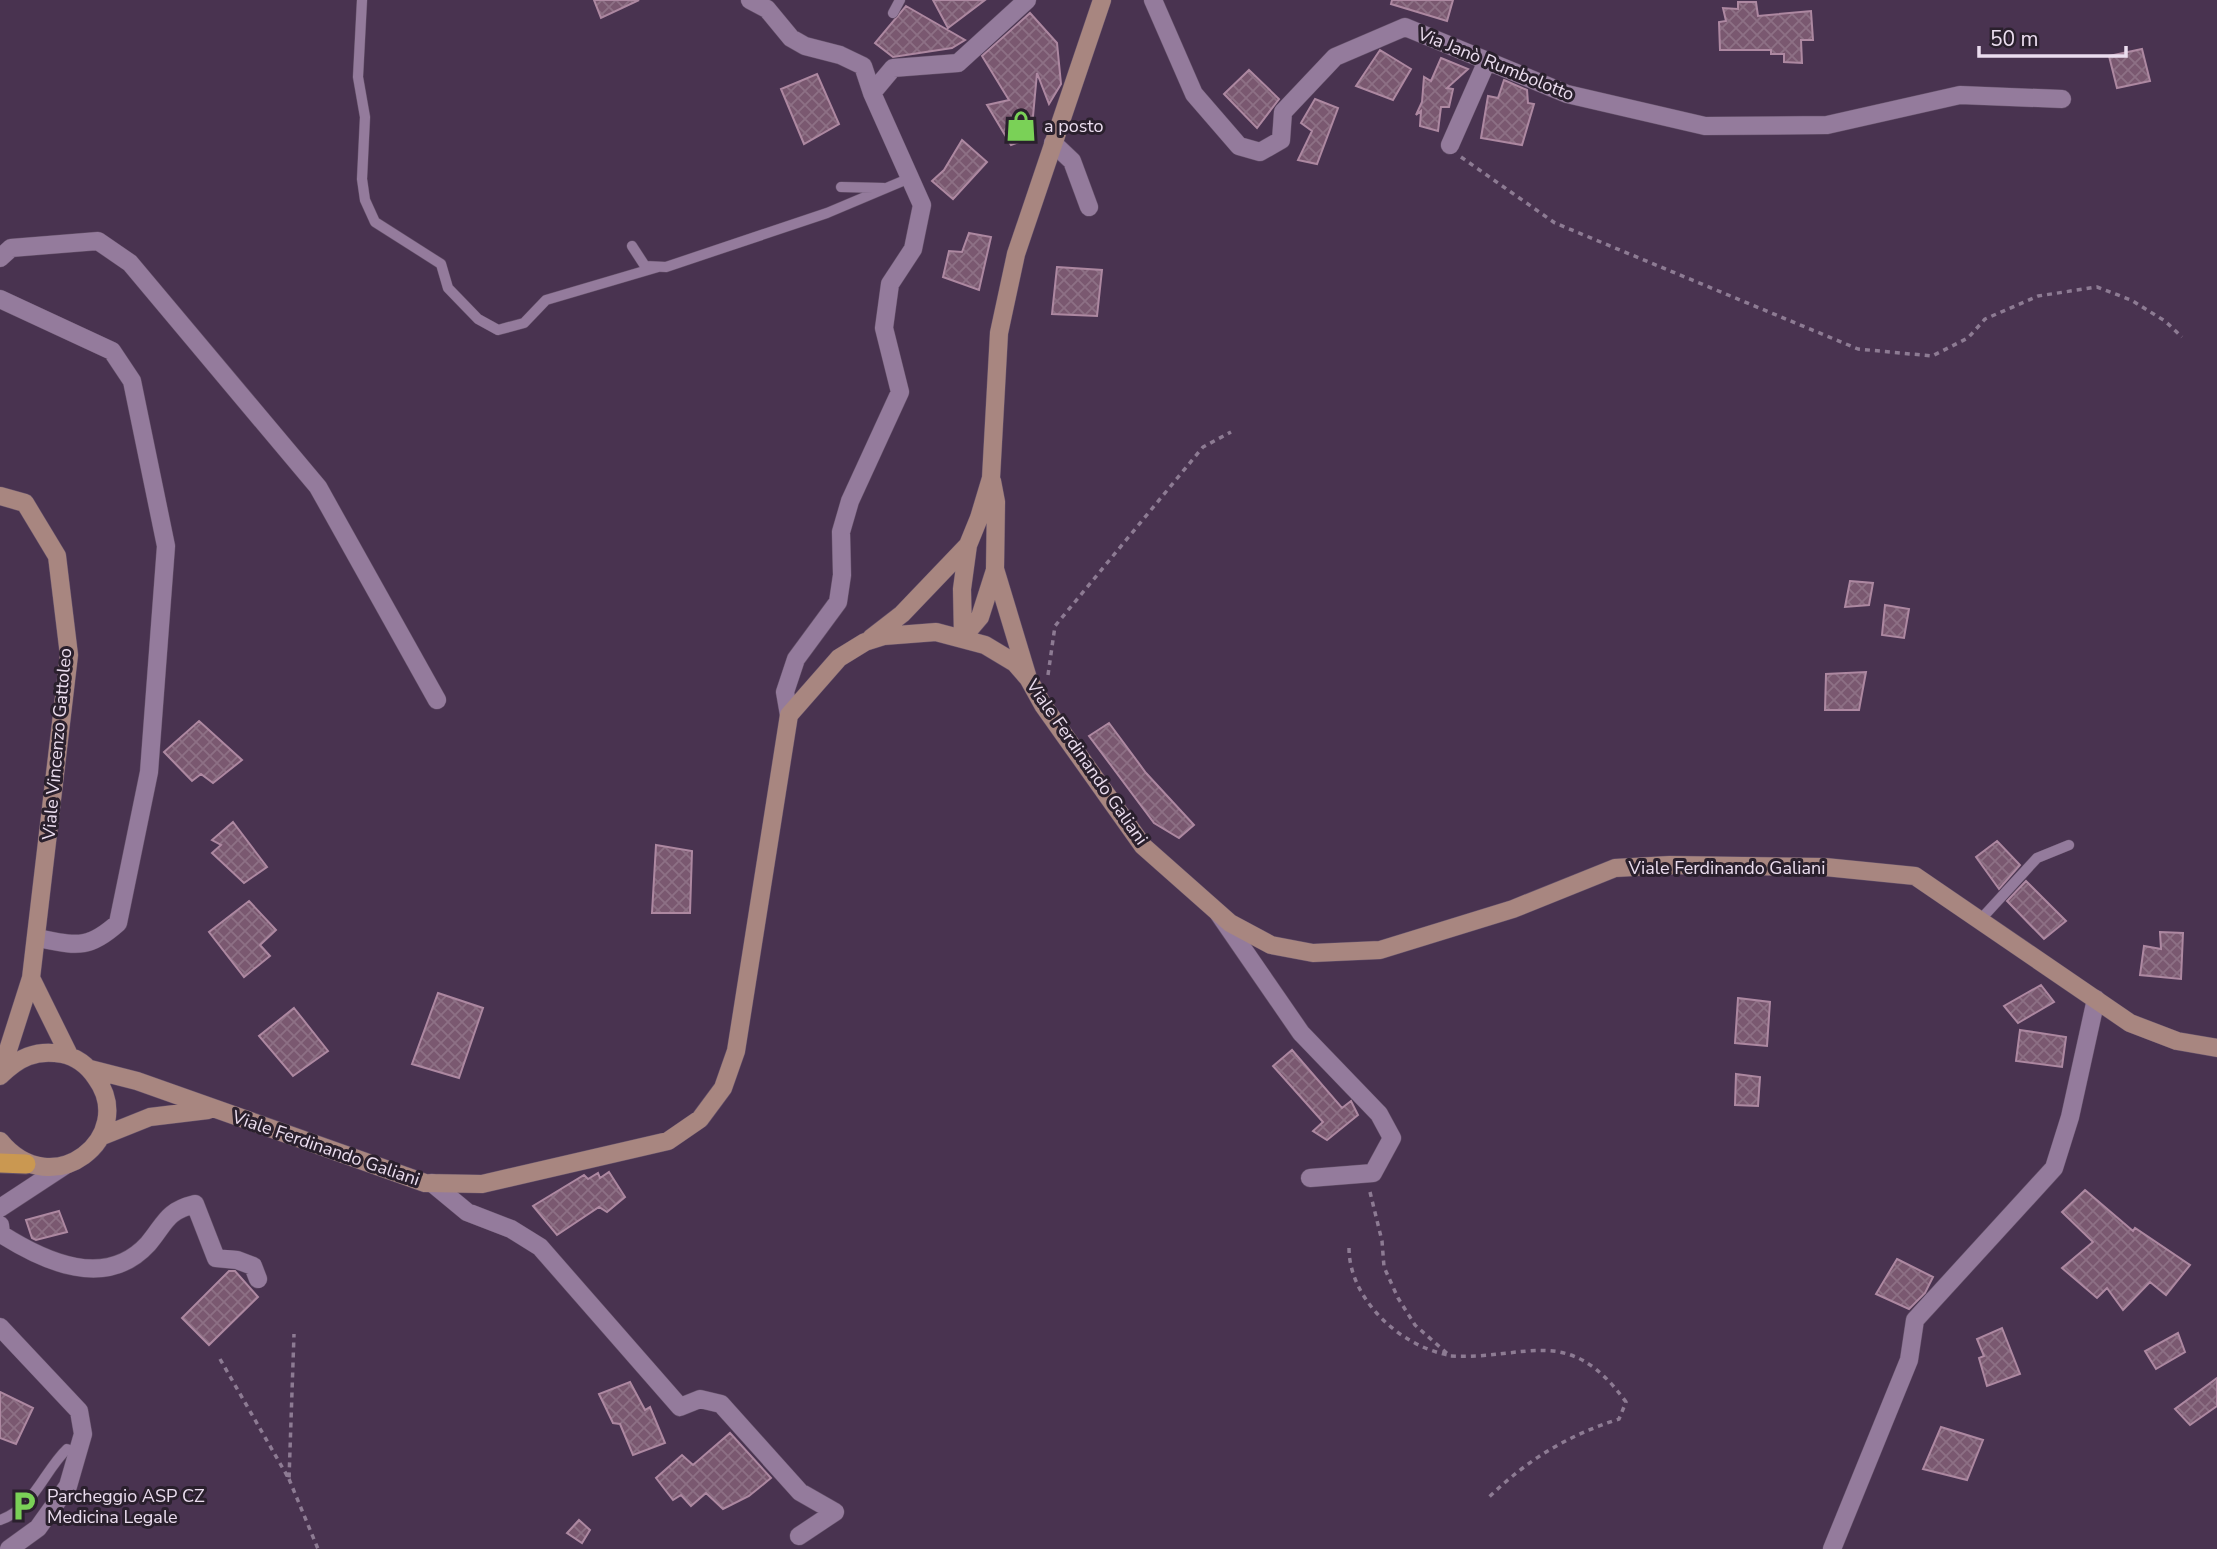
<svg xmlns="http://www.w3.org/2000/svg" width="2217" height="1549" viewBox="0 0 2217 1549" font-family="'Nunito Sans',sans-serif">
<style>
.building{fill:url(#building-cross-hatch);stroke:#ad88a1;stroke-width:2}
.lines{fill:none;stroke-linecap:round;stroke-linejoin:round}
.service-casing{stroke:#645169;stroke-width:11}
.minor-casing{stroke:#645169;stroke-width:19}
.secondary-casing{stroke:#645169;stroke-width:19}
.trunk-casing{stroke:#645169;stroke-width:21}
.path{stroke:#8d7b93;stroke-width:3.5;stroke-dasharray:5 5;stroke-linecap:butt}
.service{stroke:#947b9c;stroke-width:10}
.minor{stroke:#947b9c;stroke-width:18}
.secondary{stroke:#a88680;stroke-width:18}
.trunk{stroke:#ca9851;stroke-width:19}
.labels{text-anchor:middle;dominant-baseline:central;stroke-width:6;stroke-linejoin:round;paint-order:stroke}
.street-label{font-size:18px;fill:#ebddef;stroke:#2a202d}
.poi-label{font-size:18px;fill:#ebddef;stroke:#2a202d;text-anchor:start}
</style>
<defs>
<pattern id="building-cross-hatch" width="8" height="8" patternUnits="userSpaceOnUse" patternTransform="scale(1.75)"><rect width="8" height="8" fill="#7a5870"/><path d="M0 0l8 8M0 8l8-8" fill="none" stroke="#8d7085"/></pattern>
</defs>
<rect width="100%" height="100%" fill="#493350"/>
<path class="building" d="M594,0H639L601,18Z
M933,0H985L948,28Z
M1392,0H1453L1447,21L1391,4Z
M1738,2H1756L1758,16L1811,11L1813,40H1801L1802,63L1784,62V54H1771V50H1720L1719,22L1726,21L1723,8L1738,9Z
M906,6L965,40L952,48L893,57L875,43Z
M1030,13L1057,43L1061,84L1049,104L1037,73L1031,138L1011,145L987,105L1009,100L982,56Z
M2142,49L2150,81L2117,88L2109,56Z
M1380,50L1411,69L1393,100L1356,86Z
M1441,58L1468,69L1447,88L1453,89L1449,107H1441L1438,131L1420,126L1421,111L1416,115L1422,102L1424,77L1431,81Z
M1249,70L1279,99L1257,128L1224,94Z
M817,74L839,124L804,144L781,89Z
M1504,80L1527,90L1528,103L1534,104L1522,145L1481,138L1488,96L1498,98Z
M1315,99L1338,108L1317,164L1298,160L1312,131L1301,123Z
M962,140L987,162L953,199L932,181L944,170Z
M969,233L991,237L979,290L943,277L949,251L962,252Z
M1057,267L1102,270L1097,316L1052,314Z
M1850,581L1873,583L1869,605L1845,607Z
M1885,605L1909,609L1904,638L1882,635Z
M1866,672L1859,710H1825L1826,674Z
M199,721L242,760L213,783L201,774L192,781L164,752Z
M1109,723L1146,773L1194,825L1179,838L1154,823L1089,736Z
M233,822L267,867L244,883L212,853L221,845L212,840Z
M1997,841L2020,865L1999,889L1976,857Z
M656,845L692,851L690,913H652Z
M2026,881L2066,921L2044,939L2007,901Z
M249,901L276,930L260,945L270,956L244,977L209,932Z
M2160,932L2183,933L2181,979L2140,975L2144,946L2161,949Z
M2041,985L2054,1002L2018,1023L2004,1006Z
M438,993L483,1008L459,1078L412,1064Z
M1738,998L1770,1002L1767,1046L1735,1043Z
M294,1008L328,1051L293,1076L259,1036Z
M2020,1030L2066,1037L2062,1067L2016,1061Z
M1292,1050L1342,1108L1351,1101L1358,1115L1327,1140L1313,1131L1323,1122L1273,1066Z
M1736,1074L1760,1077L1758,1106L1735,1105Z
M609,1172L625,1197L607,1212L599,1207L557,1235L533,1206L584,1175L588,1179L598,1173L600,1178Z
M2085,1190L2133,1231L2135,1228L2190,1265L2166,1295L2150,1282L2123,1310L2107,1288L2097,1298L2062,1268L2093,1242L2062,1212Z
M59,1211L67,1232L36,1240L32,1238L26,1220Z
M1897,1259L1933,1277L1925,1293L1909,1309L1876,1294Z
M229,1271H235L258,1297L209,1345L182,1318Z
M2002,1328L2020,1374L1987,1386L1979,1358L1984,1356L1977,1339Z
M2178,1333L2185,1352L2156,1369L2145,1351Z
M2217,1378V1406L2190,1425L2175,1409Z
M630,1382L645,1410L650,1407L665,1443L633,1455L620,1424L613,1423L599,1394Z
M0,1392L33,1408L16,1444L0,1438Z
M1941,1427L1983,1440L1967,1480L1923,1469Z
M730,1433L771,1478L749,1496L723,1509L706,1493L691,1506L681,1495L673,1500L656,1478L682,1455L693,1465Z
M579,1520L590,1530L582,1543L567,1533Z"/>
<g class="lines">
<defs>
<path id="service" d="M362,0L358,77L365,117L362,179L365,200L375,222L441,264L448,288L478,319L498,330L524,323L546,300L658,267
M893,13L900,0
M841,187L884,188
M632,246L645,266L666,267L827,213L910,178
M1981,919L2037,858L2069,845
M0,1520C33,1509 44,1471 67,1449L79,1454"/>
<path id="minor" d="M750,0L767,9L791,38L805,46L840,55L863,66L872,93
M1153,0L1194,94L1239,146L1260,152L1281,140L1283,112L1335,57L1405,27L1567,94L1705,126L1827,125L1960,95L2062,99
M1053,143L1072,161L1089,207
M1450,145L1487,61
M0,258L11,248L98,241L130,263L318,487L437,700
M0,299L112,351L132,381L166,546L149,772L118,923C87,951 75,945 37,938
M789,715L785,692L796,659L838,602L842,575L841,532L850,501L900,392L884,328L890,284L913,249L922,205L872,93L893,68L958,63L1027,0
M1219,914L1301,1033L1379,1114L1392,1138L1373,1173L1310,1178
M432,1183L467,1212L511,1229L540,1247L680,1407L700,1399L721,1404L800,1492L835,1512L799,1536
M0,1208L64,1166
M0,1225L1,1234C45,1262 106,1290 148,1244C165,1224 166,1211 195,1204L216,1258L237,1260L253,1266L258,1279
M0,1327L79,1411L83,1434L68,1486L38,1528L9,1549
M1832,1549L1909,1360L1915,1320L2054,1168L2070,1117L2096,999"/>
<path id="secondary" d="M992,481L996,502L995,569L1027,675
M0,496L25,503L57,556L69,655L31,978L0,1075
M968,545L962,589L963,637L980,617L995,570
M871,638L902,614L968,545L979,518L991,478L999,333L1016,254L1102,0
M31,978L69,1055
M90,1069L137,1081L425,1183L482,1184L668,1141L700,1119L723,1088L736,1051L789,715L839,658L865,642L884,636L936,632L985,645L1015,663L1028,678L1043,705L1143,846L1230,923L1271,945L1313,953L1380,950L1513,909L1615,868L1670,865L1825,867L1915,876L2130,1023L2177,1041L2217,1048
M0,1076C18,1058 36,1049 62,1054C77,1057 88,1066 96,1078C138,1136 53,1206 0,1141
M100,1137L150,1117L208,1110"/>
<path id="trunk" d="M0,1163L26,1164"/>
</defs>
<use href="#service" class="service-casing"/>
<use href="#minor" class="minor-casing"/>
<use href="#secondary" class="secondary-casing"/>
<use href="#trunk" class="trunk-casing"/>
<path class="path" d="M1461,157L1555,223L1858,349L1932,356L1968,338L1985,319L2038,296L2097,287L2131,300L2165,321L2182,337
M1048,675L1055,626L1203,447L1231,432
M1370,1192L1382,1241L1384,1267L1398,1298L1415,1325L1450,1356C1528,1360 1568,1322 1626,1402L1619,1419C1566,1436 1527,1460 1487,1499
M1349,1248C1349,1299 1400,1346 1448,1355
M220,1359L289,1479L294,1334
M289,1479L318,1549"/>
<use href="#service" class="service"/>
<use href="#minor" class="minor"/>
<use href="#secondary" class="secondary"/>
<use href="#trunk" class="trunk"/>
</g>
<defs>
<symbol id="shop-bare" viewBox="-9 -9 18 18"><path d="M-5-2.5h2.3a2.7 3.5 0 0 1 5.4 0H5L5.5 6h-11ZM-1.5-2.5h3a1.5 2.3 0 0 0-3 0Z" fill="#7ad157" stroke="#2a202d" stroke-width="2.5" paint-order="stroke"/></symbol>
<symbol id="parking-bare" viewBox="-9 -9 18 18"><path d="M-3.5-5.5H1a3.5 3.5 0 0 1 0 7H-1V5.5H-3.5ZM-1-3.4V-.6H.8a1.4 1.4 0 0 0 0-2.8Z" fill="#7ad157" stroke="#2a202d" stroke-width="2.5" paint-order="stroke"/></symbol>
</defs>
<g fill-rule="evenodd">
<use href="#shop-bare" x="999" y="104" width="44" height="44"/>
<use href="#parking-bare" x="2" y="1484" width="44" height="44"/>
</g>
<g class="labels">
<g class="street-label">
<text transform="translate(1496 64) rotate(22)">Via Janò Rumbolotto</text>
<text transform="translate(57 744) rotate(-85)">Viale Vincenzo Gattoleo</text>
<text transform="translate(1087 762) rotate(55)">Viale Ferdinando Galiani</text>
<text x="1727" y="868">Viale Ferdinando Galiani</text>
<text transform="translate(326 1148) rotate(19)">Viale Ferdinando Galiani</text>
</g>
<g class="poi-label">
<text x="1044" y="126">a posto</text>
<text x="47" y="1496">Parcheggio ASP CZ<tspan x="47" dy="21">Medicina Legale</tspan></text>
</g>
</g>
<path d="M1979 46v10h147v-10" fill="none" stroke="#ebddef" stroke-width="3.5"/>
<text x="1990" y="46" font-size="21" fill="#ebddef" stroke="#2a202d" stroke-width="5" paint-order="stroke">50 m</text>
</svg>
